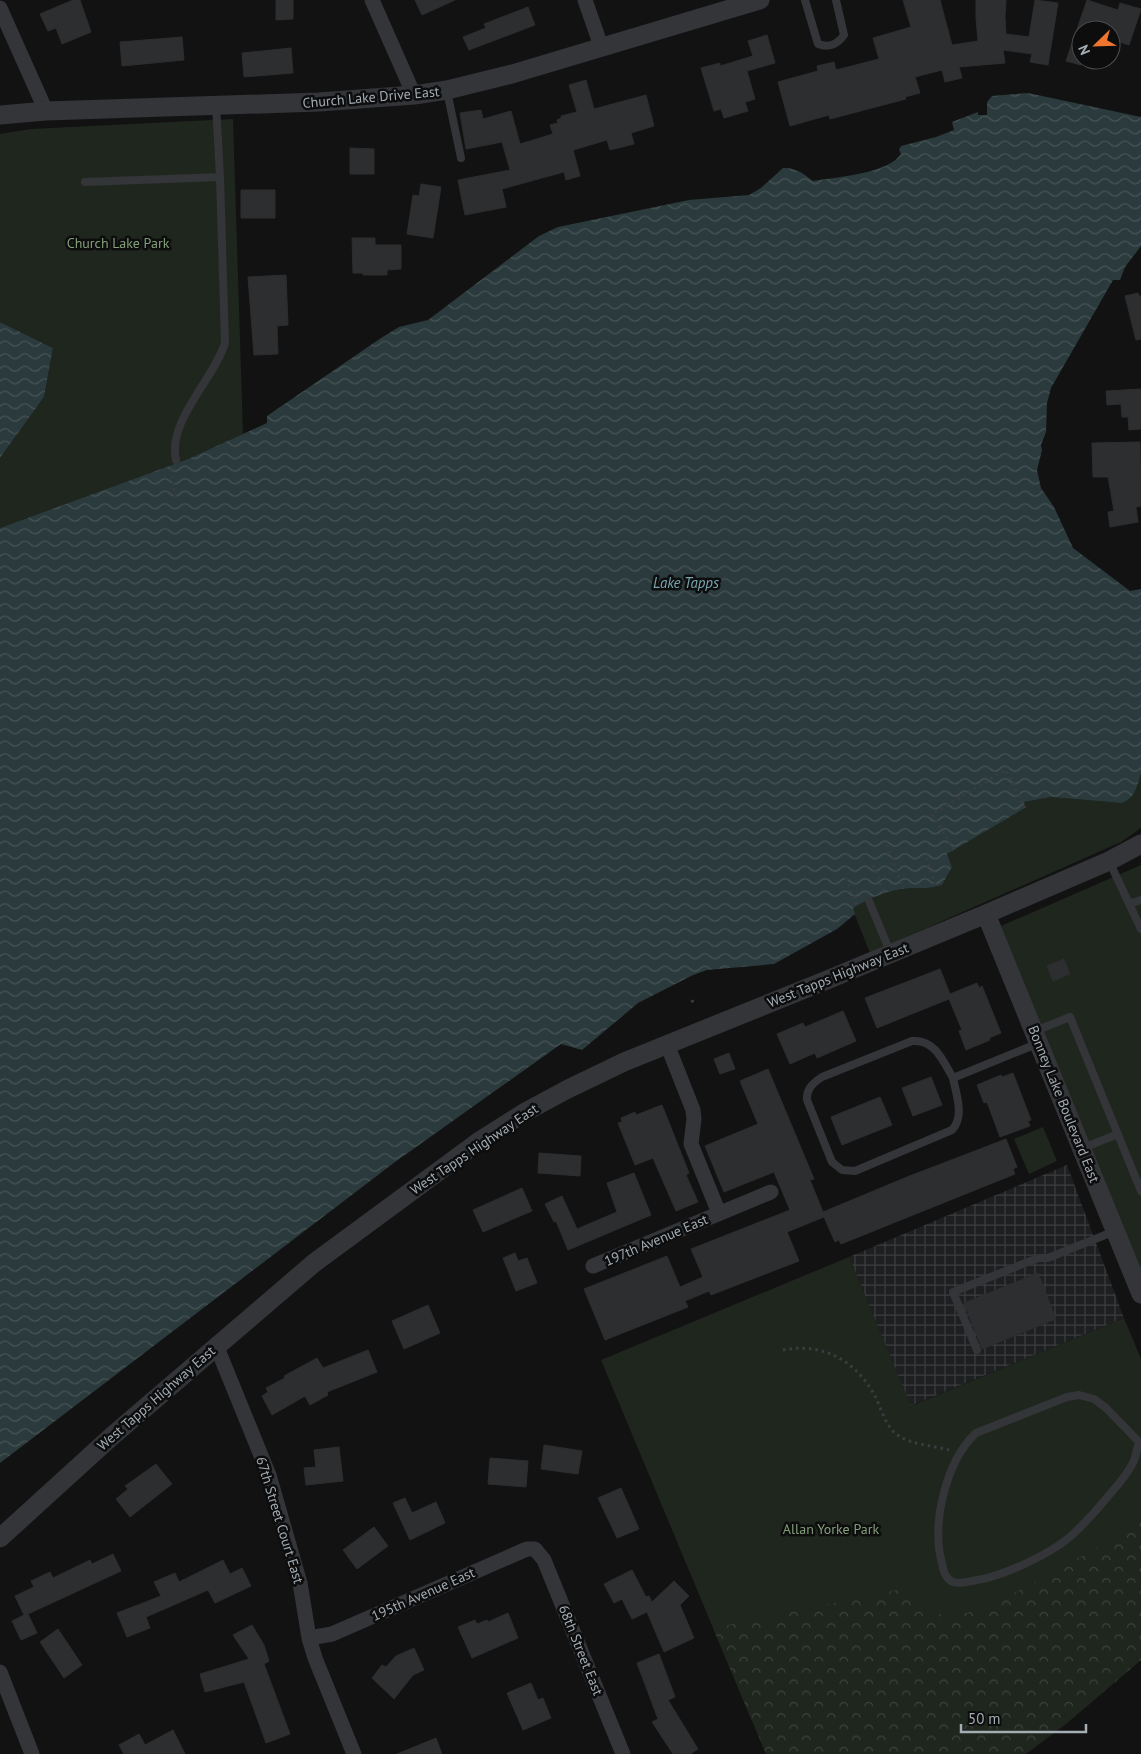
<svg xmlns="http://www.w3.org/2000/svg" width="1141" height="1754" viewBox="0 0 1141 1754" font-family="'PT Sans',sans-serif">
	<defs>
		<pattern id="industrial-grid" width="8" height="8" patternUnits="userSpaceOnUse" patternTransform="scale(1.25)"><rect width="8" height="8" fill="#1e1f20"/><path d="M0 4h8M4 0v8" fill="none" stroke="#3c3d3e"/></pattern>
		<pattern id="forest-crowns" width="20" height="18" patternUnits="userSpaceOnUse" patternTransform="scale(1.25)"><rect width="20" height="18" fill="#1f261e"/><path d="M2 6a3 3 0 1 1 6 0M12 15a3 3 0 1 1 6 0" fill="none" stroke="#3c433c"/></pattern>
		<pattern id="water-waves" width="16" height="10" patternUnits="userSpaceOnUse" patternTransform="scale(1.25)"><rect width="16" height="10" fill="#2b3a3c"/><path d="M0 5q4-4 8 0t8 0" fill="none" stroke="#475456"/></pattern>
	</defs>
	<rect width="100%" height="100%" fill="#121213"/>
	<path fill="url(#industrial-grid)" d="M 1067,1165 L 1124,1318 L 910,1406 L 849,1257 Z"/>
	<path fill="#1f261e" d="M 233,119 L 243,434 L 188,459 L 0,528 L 0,458 L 44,397 L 53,348 L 0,322 L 0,134 L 31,129 Z
		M 1141,773 L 1141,828 L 1121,842 L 870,953 L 852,908 C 868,899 884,892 902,889 C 916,887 927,890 942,885 L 952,867 L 947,854 L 1025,808 L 1023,802 L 1051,797 L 1121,803 C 1135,799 1137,786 1141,773 Z
		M 1141,865 L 1141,1270 L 1001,926 Z
		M 1043,1127 L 1057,1161 L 1029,1174 L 1014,1139 Z
		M 849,1257 L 911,1406 L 1124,1318 L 1141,1359 L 1141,1558 L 752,1721 L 601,1360 Z"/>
	<path fill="url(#forest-crowns)" d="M 1141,1509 L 1141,1660 L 1066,1724 L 1026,1754 L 766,1754 L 713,1628 L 897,1590 L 946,1617 L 985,1609 L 1117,1537 Z"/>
	<path fill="url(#water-waves)" d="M 1028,93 L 1141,117 L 1141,246 L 1125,267 L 1120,280 L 1113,280 L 1051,388 L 1047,403 L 1046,432 L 1041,445 L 1042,450 L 1037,470 L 1041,488 L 1054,507 L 1073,548 L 1130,591 L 1141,589 L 1141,773 C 1137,787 1135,799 1121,803 L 1051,797 L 1024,802 L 1025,808 L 947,854 L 952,867 L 942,885 C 927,890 916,887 902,889 C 884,892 868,899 853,908 L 855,914 L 837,929 L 774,964 L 707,970 L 693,975 L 638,1003 L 582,1050 L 561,1044 L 395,1162 L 0,1463 L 0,528 L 188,459 L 267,423 L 267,416 L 381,338 L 399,327 L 428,320 L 539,236 L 558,227 L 689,200 L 749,195 L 761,188 L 783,168 C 795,167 804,174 813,181 C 836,177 888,174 901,154 L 899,150 L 901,146 L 936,137 L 954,130 L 952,122 L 978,112 L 978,115 L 987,115 L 987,102 L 992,96 Z
		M 0,322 L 53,348 L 44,397 L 0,458 Z"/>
	<path fill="#2d2e2f" stroke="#2c2d2f" d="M 73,0 L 80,0 L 91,32 L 62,44 L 56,28 L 48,31 L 40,14 Z
		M 276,0 L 293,0 L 293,19 L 276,20 Z
		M 415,0 L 455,0 L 422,15 Z
		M 903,0 L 940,0 L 952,45 L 978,41 L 976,18 L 976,0 L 1006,0 L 1005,17 L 1006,34 L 1029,37 L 1035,0 L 1058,3 L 1048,65 L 1030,62 L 1032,54 L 1003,50 L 1005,63 L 959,67 L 962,78 L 945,82 L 942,70 L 915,77 L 920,93 L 905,97 L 906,99 L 830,119 L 829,115 L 790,126 L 778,82 L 818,71 L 817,66 L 834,62 L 836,70 L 879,59 L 873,38 L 911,27 Z
		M 1087,0 L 1118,10 L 1120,3 L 1141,9 L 1129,45 L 1111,39 L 1111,30 L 1081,30 L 1081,65 L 1066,61 Z
		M 528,7 L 535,25 L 469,50 L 463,37 L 486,28 L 484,24 Z
		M 767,35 L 775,63 L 747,71 L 755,99 L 745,102 L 748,111 L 724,118 L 721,109 L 714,111 L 701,68 L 720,63 L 720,66 L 753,56 L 748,41 Z
		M 182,37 L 184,60 L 122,66 L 120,42 Z
		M 291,48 L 293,73 L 244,77 L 242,53 Z
		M 586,80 L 594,109 L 646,95 L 654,126 L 631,133 L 634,144 L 610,150 L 607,140 L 573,150 L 580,176 L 566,180 L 564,172 L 502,189 L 506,207 L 465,215 L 458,180 L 510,170 L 502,142 L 466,149 L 460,113 L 481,110 L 483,119 L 511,111 L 520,144 L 553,134 L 550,125 L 558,123 L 557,120 L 561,118 L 561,116 L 577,112 L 569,85 Z
		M 350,148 L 374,149 L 374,174 L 350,174 Z
		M 421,184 L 441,187 L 433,238 L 407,234 L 413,195 L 419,196 Z
		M 241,190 L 275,190 L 275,218 L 241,218 Z
		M 352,238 L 375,238 L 375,245 L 401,245 L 401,269 L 387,270 L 387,275 L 363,275 L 363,273 L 353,273 Z
		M 286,275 L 288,325 L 277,326 L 278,354 L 254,355 L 248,277 Z
		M 1138,293 L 1139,296 L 1141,296 L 1141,339 L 1136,340 L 1125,296 Z
		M 1141,389 L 1141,429 L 1129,430 L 1128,417 L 1122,417 L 1121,404 L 1107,405 L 1106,391 Z
		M 1140,442 L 1141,506 L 1136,507 L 1138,522 L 1110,527 L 1108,512 L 1114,511 L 1108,477 L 1093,477 L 1092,443 Z
		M 1064,959 L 1070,974 L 1053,981 L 1047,966 Z
		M 940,969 L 950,994 L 977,983 L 979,988 L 982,986 L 1001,1033 L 989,1038 L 990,1040 L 966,1050 L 959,1031 L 962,1030 L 949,999 L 877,1028 L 865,998 Z
		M 843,1011 L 856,1041 L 817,1058 L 815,1053 L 790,1064 L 777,1034 L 803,1023 L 805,1027 Z
		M 729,1053 L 735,1069 L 720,1074 L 714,1059 Z
		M 768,1069 L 814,1179 L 810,1180 L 823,1212 L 907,1177 L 1006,1139 L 1017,1167 L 1013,1169 L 1015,1174 L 841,1244 L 839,1240 L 835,1242 L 824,1217 L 787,1232 L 799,1261 L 711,1295 L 709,1291 L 685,1301 L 688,1307 L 605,1340 L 584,1289 L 667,1256 L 680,1287 L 703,1277 L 691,1249 L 790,1210 L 774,1172 L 724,1192 L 705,1146 L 758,1124 L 740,1081 Z
		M 1013,1073 L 1031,1120 L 1028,1121 L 1030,1126 L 1000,1137 L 987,1102 L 984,1103 L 977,1085 L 1001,1075 L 1002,1077 Z
		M 931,1077 L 942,1105 L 913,1116 L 902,1088 Z
		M 880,1097 L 892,1125 L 842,1145 L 831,1117 Z
		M 662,1105 L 689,1173 L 686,1175 L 698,1202 L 676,1211 L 653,1158 L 635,1165 L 618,1123 L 622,1122 L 621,1118 L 635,1112 L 636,1115 Z
		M 539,1153 L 581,1156 L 580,1176 L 538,1173 Z
		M 634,1173 L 651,1215 L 568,1250 L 556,1221 L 554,1222 L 545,1204 L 562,1196 L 577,1229 L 617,1212 L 607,1183 Z
		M 522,1188 L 532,1211 L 483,1232 L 473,1210 Z
		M 515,1253 L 518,1261 L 527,1258 L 537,1283 L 516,1291 L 503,1258 Z
		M 1038,1273 L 1056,1319 L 982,1349 L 964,1303 Z
		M 428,1305 L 440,1333 L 404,1349 L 392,1321 Z
		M 368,1350 L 377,1372 L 327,1392 L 328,1395 L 310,1405 L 305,1396 L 272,1415 L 262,1396 L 268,1392 L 266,1388 L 285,1378 L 284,1376 L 317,1358 L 323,1368 Z
		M 544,1445 L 582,1451 L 578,1474 L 541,1469 Z
		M 339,1447 L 343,1481 L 306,1485 L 304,1468 L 316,1467 L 314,1450 Z
		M 490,1458 L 528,1461 L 526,1487 L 488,1484 Z
		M 156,1464 L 172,1484 L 130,1517 L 116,1499 L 128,1489 L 125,1486 Z
		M 621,1488 L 639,1529 L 617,1538 L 598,1498 Z
		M 405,1498 L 412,1513 L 436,1502 L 445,1523 L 410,1540 L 393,1503 Z
		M 374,1527 L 388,1546 L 357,1569 L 343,1550 Z
		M 113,1554 L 121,1571 L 28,1614 L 37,1633 L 21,1640 L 12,1621 L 24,1615 L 15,1596 L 34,1587 L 31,1581 L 50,1572 L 53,1578 L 90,1560 L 92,1564 Z
		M 223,1560 L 230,1574 L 242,1568 L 251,1586 L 215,1603 L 208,1590 L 146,1617 L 150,1628 L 127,1637 L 117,1613 L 161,1596 L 154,1582 L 175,1573 L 179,1582 Z
		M 632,1570 L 646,1597 L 649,1596 L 652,1602 L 674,1581 L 689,1596 L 680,1605 L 694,1638 L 664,1652 L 647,1612 L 632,1619 L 622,1599 L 614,1603 L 604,1584 Z
		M 508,1613 L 518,1638 L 472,1658 L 458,1627 L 475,1620 L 477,1624 L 487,1620 L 488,1622 Z
		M 252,1625 L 264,1645 L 269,1661 L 264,1664 L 290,1734 L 266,1743 L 244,1682 L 205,1692 L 200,1674 L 249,1659 L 233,1635 Z
		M 58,1629 L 82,1665 L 64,1678 L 40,1642 Z
		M 414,1648 L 424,1670 L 413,1675 L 394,1699 L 372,1678 L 382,1665 L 386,1667 L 396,1656 Z
		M 659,1654 L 675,1697 L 668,1700 L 698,1749 L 690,1754 L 673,1754 L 652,1722 L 658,1719 L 637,1663 Z
		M 531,1683 L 538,1700 L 543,1698 L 551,1718 L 523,1730 L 507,1693 Z
		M 173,1730 L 185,1754 L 124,1754 L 119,1745 L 139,1734 L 145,1745 Z
		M 436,1738 L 442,1754 L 397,1754 Z"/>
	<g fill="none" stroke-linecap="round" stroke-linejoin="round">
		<path stroke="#393d3f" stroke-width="3" stroke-dasharray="2.5 4" stroke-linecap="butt" d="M 171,469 L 175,498
			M 887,845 L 903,889
			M 954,850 L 932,814 L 1006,770 L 1025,808
			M 926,858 L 936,887
			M 873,865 L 885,894
			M 846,878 L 857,905
			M 692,1000 L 694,1006
			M 783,1350 C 823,1342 856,1361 875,1396 C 881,1407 885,1425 895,1433 C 909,1445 931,1445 949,1450"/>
		<path stroke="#333538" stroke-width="8" d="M 805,0 L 818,44 C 829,48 837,45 844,35 L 836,0
			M 447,91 L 461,158
			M 85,182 L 220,177 L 216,105
			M 176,460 C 167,421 214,379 225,343 L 220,177
			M 1109,861 L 1141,929
			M 869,901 L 891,954
			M 1129,904 L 1141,900
			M 1035,1031 L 1070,1017 L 1141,1191
			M 953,1078 C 956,1094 965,1116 952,1130 L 855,1171 L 842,1170 L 832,1162 L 807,1100 C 806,1089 813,1083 822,1077 L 912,1041 C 935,1039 943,1061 953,1078 L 1039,1043
			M 1083,1148 L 1118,1134
			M 977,1350 L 953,1292 L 1038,1258 L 1048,1258 L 1115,1231
			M 1079,1395 L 1094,1399 L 1106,1408 L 1139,1442 C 1137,1448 1136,1455 1134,1461 C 1128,1473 1119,1484 1110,1494 C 1098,1509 1085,1523 1071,1536 C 1050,1554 1009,1573 983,1579 C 973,1580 962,1585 953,1582 C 945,1579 943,1570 942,1563 C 931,1524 946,1461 976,1433 L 1067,1397 Z"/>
		<path stroke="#333538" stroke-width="15" d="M 372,0 L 414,95
			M 585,0 L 601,46
			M 0,8 L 46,111
			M 667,1044 L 693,1110 L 694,1119 L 691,1144 L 719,1213
			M 593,1266 L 771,1192
			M 216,1345 L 269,1475 L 300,1583 L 309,1638 L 315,1658 L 354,1754
			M 309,1638 L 332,1634 L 527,1549 L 535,1549 L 544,1560 L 623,1754
			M 0,1672 L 32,1754"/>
		<path stroke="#333538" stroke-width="19" d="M 0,115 L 46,111 L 319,102 L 414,95 L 447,90 L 512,74 L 760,0
			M 986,914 L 1141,1294
			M 0,1538 L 111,1437 L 314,1263 L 481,1140 L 527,1111 L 568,1089 L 624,1062 L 827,980 L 986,914 L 1109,861 L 1141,844"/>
	</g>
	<g text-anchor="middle" stroke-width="5" stroke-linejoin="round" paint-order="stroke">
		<g font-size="14" fill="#a3adb4" stroke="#0d0d0e">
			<text transform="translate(371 97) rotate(-5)" y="5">Church Lake Drive East</text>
			<text transform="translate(838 975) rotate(-22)" y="5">West Tapps Highway East</text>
			<text transform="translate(1064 1104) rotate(68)" y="5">Bonney Lake Boulevard East</text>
			<text transform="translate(474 1149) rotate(-34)" y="5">West Tapps Highway East</text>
			<text transform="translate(656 1240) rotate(-23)" y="5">197th Avenue East</text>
			<text transform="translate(156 1398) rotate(-41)" y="5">West Tapps Highway East</text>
			<text transform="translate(280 1520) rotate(73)" y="5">67th Street Court East</text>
			<text transform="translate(423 1594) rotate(-24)" y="5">195th Avenue East</text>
			<text transform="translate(581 1650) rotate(68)" y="5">68th Street East</text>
		</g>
		<g font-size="14" fill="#839f7a" stroke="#0d0d0e">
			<text x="118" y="248">Church Lake Park</text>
			<text x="831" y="1534">Allan Yorke Park</text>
		</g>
		<g font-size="15" font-style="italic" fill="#7aa6af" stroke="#0d0d0e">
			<text x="686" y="588">Lake Tapps</text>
		</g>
	</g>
	<g transform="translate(1096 45) rotate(247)"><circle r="24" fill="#0d0d0e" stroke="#494d50"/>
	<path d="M0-4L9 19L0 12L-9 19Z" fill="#ef752f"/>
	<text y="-8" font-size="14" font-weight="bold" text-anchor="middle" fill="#a3adb4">N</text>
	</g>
	<path d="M961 1724v8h125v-8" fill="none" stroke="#a3adb4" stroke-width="2.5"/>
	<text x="968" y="1724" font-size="15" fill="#a3adb4" stroke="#0d0d0e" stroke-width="4" paint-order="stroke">50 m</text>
</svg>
